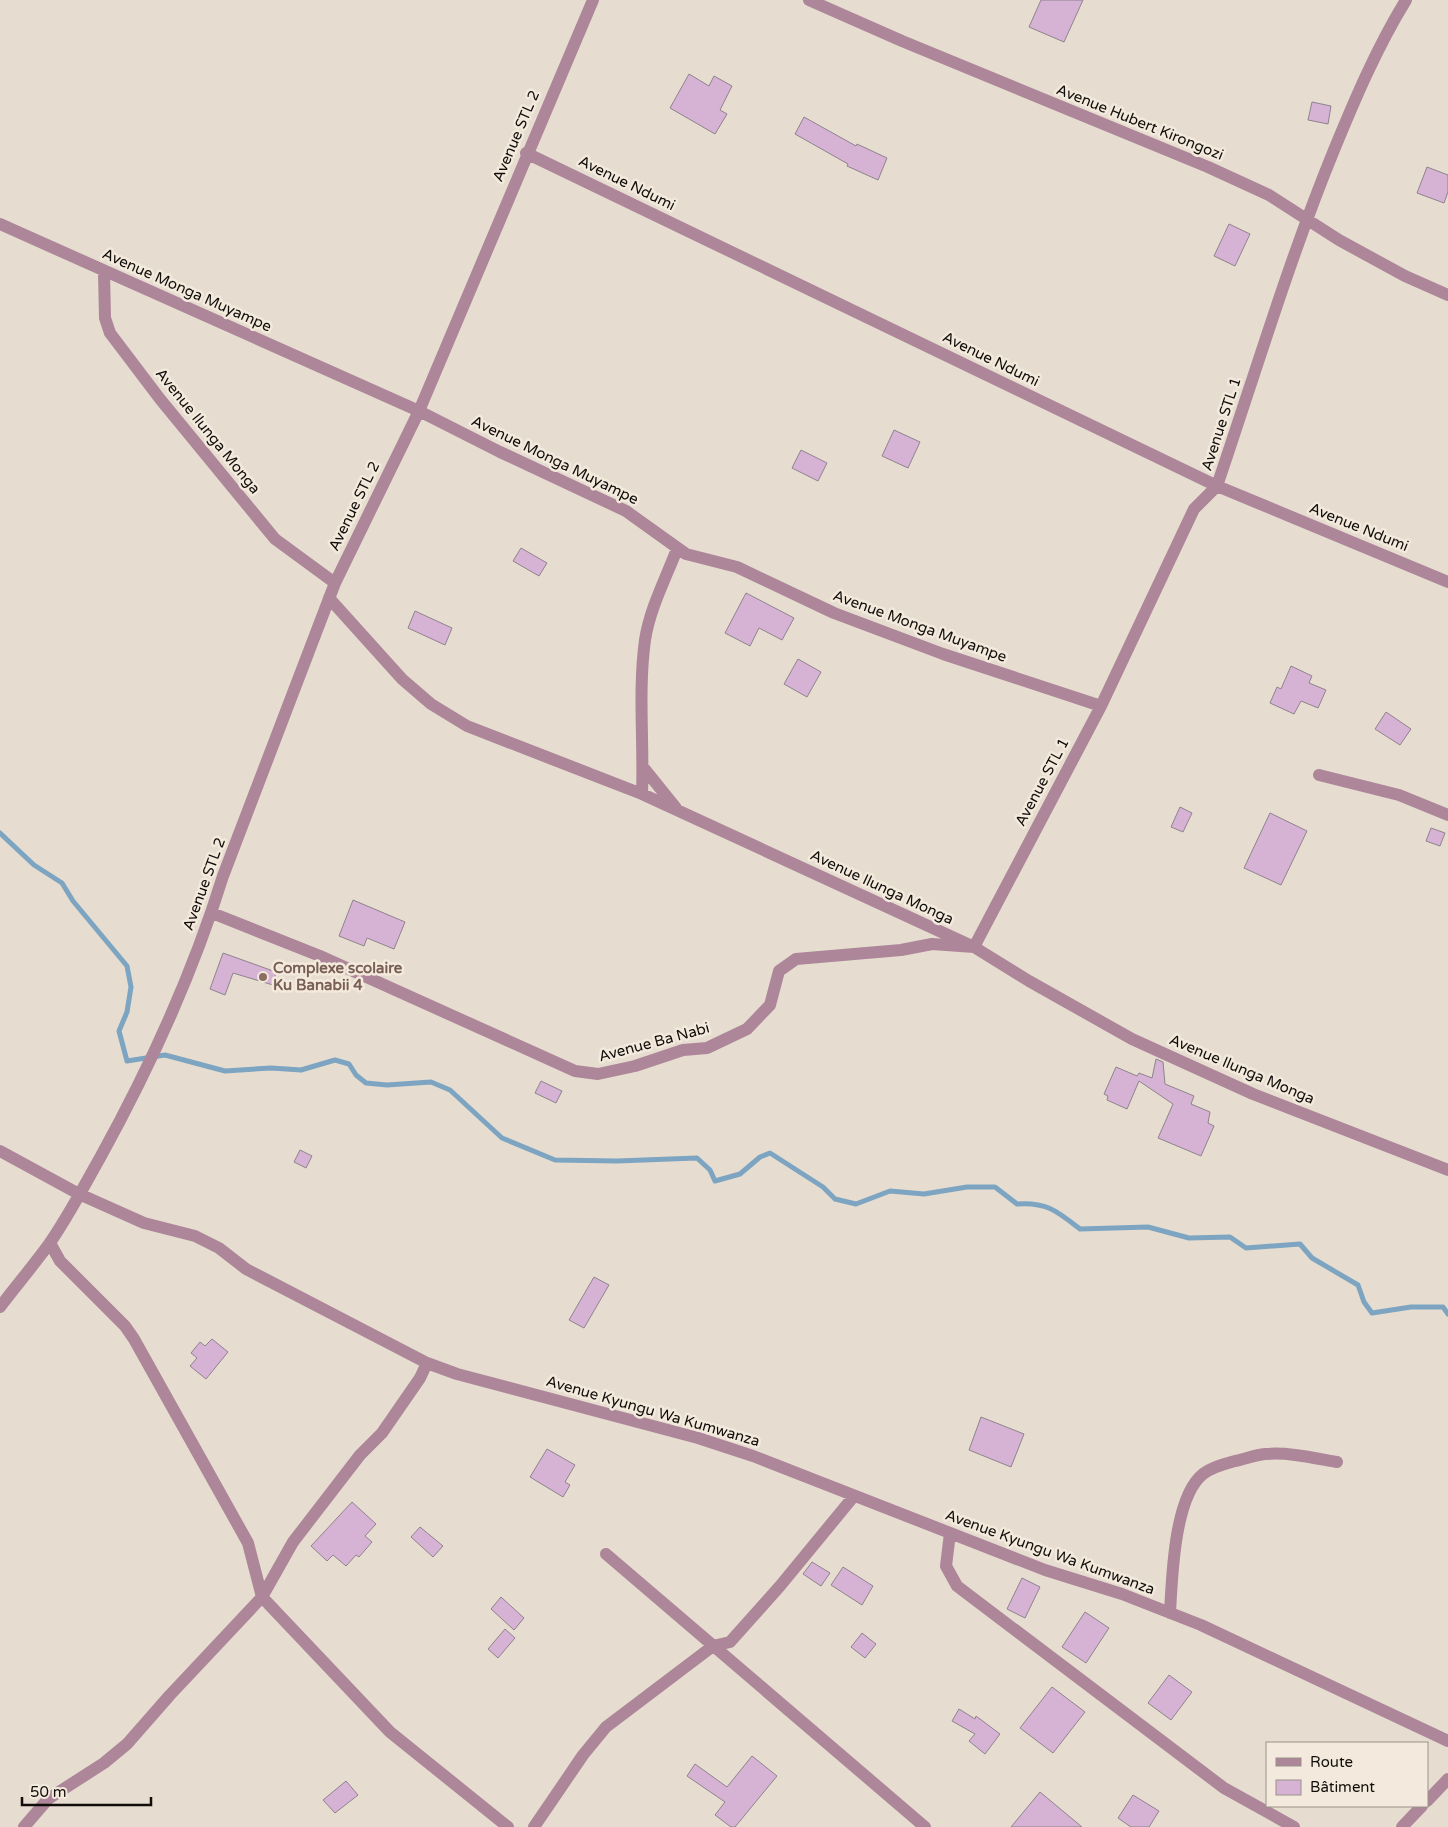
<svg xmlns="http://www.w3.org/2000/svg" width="1448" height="1827" viewBox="0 0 1448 1827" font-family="'Varela Round',sans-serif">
	<rect width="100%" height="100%" fill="#e6ddd0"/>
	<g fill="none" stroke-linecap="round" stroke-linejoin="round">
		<path stroke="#7da5c1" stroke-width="5" d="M 0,833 L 34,865 L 62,883 L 73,901 L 127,966 L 131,987 L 127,1012 L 119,1031 L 127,1061 L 165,1055 L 225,1071 L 271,1068 L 301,1070 L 335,1060 L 349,1064 L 356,1075 L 366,1083 L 387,1085 L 431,1082 L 450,1090 L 502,1138 L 555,1160 L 617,1161 L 697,1158 L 710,1170 L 715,1181 L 740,1174 L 760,1157 L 770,1153 L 823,1187 L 835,1199 L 856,1204 L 890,1191 L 924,1194 L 967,1187 L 995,1187 L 1017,1204 C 1047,1202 1057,1211 1080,1229 L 1148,1227 L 1189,1238 L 1230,1237 L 1246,1248 L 1300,1244 L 1312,1258 L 1358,1285 L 1364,1302 L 1372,1313 L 1411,1307 L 1443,1307 L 1448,1314"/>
	</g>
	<path fill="#d6b3d4" stroke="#8e838d" d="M 1041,0 L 1083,0 L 1064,42 L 1029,27 Z
		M 689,74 L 709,86 L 714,76 L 732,86 L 720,110 L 727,114 L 715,134 L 670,108 Z
		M 1312,102 L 1331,106 L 1328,124 L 1308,120 Z
		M 804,117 L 856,146 L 857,144 L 887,158 L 878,180 L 847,166 L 848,164 L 795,134 Z
		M 1427,167 L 1448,175 L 1448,192 L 1444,203 L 1417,193 Z
		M 1229,224 L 1250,234 L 1235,266 L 1214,256 Z
		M 894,430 L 920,442 L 908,468 L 882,456 Z
		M 801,450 L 827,463 L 818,481 L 792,468 Z
		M 521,548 L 547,563 L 539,576 L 513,561 Z
		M 746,593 L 794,618 L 782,640 L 759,628 L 750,646 L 725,633 Z
		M 415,611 L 452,628 L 445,645 L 408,628 Z
		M 798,659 L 821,672 L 807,697 L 784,684 Z
		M 1291,666 L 1312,676 L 1309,683 L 1326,690 L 1318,708 L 1301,701 L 1294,714 L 1270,703 L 1277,687 L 1281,689 Z
		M 1386,712 L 1411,729 L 1400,745 L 1375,729 Z
		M 1180,807 L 1192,813 L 1183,832 L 1171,827 Z
		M 1270,813 L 1307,831 L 1281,885 L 1244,868 Z
		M 1431,828 L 1445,833 L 1440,846 L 1426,841 Z
		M 353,900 L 405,922 L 394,949 L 367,938 L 364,946 L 339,936 Z
		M 223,953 L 276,972 L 273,985 L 233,973 L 225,995 L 210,989 Z
		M 1156,1059 L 1163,1062 L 1165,1084 L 1194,1096 L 1191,1104 L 1210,1112 L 1208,1123 L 1214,1126 L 1201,1156 L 1158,1138 L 1173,1104 L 1139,1081 L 1127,1109 L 1107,1100 L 1108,1096 L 1104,1094 L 1116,1067 L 1137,1076 L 1139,1073 L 1152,1078 Z
		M 541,1081 L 562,1091 L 556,1103 L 535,1093 Z
		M 300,1150 L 312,1156 L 306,1168 L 294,1162 Z
		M 594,1277 L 609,1285 L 584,1328 L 569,1320 Z
		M 212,1339 L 228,1352 L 206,1379 L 190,1366 L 197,1358 L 191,1353 L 200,1342 L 205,1346 Z
		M 981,1417 L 1024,1434 L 1011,1467 L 969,1450 Z
		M 547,1449 L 575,1465 L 565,1482 L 570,1485 L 563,1497 L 530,1477 Z
		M 352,1502 L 376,1524 L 365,1536 L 372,1542 L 359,1557 L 356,1555 L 346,1566 L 333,1555 L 327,1561 L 311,1546 Z
		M 420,1527 L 443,1546 L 433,1557 L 411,1537 Z
		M 812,1562 L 830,1573 L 821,1586 L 803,1574 Z
		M 843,1567 L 873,1586 L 862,1605 L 831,1585 Z
		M 1022,1578 L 1040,1587 L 1025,1618 L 1007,1609 Z
		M 501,1597 L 524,1618 L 514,1630 L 491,1609 Z
		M 1085,1612 L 1109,1628 L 1086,1663 L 1062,1647 Z
		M 505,1629 L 515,1638 L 498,1658 L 488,1649 Z
		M 862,1633 L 876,1644 L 865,1658 L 851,1647 Z
		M 1169,1675 L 1192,1692 L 1171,1720 L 1148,1703 Z
		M 1052,1687 L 1085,1712 L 1053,1753 L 1020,1728 Z
		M 959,1709 L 975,1719 L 976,1716 L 1000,1734 L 985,1754 L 969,1741 L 975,1734 L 952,1721 Z
		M 752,1756 L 777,1776 L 735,1827 L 731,1827 L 715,1815 L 725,1802 L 687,1776 L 695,1764 L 727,1787 Z
		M 346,1781 L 358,1795 L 335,1813 L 323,1800 Z
		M 1040,1792 L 1082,1827 L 1011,1827 Z
		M 1133,1795 L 1159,1811 L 1149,1827 L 1131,1827 L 1118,1818 Z"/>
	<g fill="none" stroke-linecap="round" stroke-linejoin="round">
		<path stroke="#ad8699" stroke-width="12" d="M 809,0 L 902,41 L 1208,167 L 1269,195 L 1339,240 L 1405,276 L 1448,295
			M 526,153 L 1217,486 L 1448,582
			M 0,224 L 419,411 L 500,452 L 626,511 L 686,554 L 737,567 L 834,613 L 943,654 L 1101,706
			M 104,272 L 105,318 L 110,333 L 160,399 L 275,539 L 335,583
			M 329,598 L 402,679 L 431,704 L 467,726 L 642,794 L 974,947 L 1029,981 L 1132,1039 L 1253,1094 L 1448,1170
			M 643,767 L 676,808
			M 1319,775 L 1399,795 L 1448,815
			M 642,794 C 644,742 638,691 645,640 C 650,608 666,578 677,549
			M 212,913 L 320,956 L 575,1071 L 598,1074 L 635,1066 L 683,1050 L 707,1048 L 747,1029 L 770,1005 L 779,971 L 796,959 L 901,950 L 932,944 L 974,947 L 1101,706 L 1194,509 L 1217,486 C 1255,374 1289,260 1334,150 C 1355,99 1377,47 1406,0
			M 0,1151 L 79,1194 L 144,1223 L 195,1236 L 219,1248 L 246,1269 L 427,1363 L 457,1374 L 698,1438 L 753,1456 L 1045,1570 L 1122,1594 L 1201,1625 L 1448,1741
			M 50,1243 L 60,1261 L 125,1326 L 134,1339 L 248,1543 L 262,1597 L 390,1732 L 508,1827
			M 0,1307 C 16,1286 33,1266 49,1244 C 68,1217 84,1186 101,1156 C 150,1067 193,973 223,876 L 335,583 L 419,411 L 593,0
			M 950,1533 L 946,1566 L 957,1586 L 1224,1788 L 1294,1827
			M 606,1554 L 925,1827
			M 1170,1613 C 1172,1578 1174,1497 1203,1474 C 1212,1467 1224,1464 1235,1461 C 1245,1459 1255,1455 1265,1454 C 1289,1452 1314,1458 1337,1462
			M 1427,1801 L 1448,1779
			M 24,1827 L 48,1799 L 104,1763 L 127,1744 L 170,1695 L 262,1597 L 293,1542 L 360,1455 L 382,1433 L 420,1378 L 427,1363
			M 534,1827 L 583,1755 L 606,1727 L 713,1646 L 730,1642 L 780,1586 L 854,1496
			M 1402,1827 L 1422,1806"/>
	</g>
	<circle fill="#8d6e63" stroke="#f3eadd" stroke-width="2" cx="263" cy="977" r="5"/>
	<g text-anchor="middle" stroke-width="5" stroke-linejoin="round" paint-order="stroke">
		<g font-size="15" fill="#110e0a" stroke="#f3eadd">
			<text transform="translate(1140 122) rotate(22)" y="5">Avenue Hubert Kirongozi</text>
			<text transform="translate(516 136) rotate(-67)" y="5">Avenue STL 2</text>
			<text transform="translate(627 183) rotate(26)" y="5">Avenue Ndumi</text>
			<text transform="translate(187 290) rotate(24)" y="5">Avenue Monga Muyampe</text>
			<text transform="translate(991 359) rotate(26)" y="5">Avenue Ndumi</text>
			<text transform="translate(1221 424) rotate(-72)" y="5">Avenue STL 1</text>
			<text transform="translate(208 431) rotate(51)" y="5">Avenue Ilunga Monga</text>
			<text transform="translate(555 460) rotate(26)" y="5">Avenue Monga Muyampe</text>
			<text transform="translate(354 506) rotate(-64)" y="5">Avenue STL 2</text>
			<text transform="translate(1359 527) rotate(22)" y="5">Avenue Ndumi</text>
			<text transform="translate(920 626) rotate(20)" y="5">Avenue Monga Muyampe</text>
			<text transform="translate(1042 782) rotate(-62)" y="5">Avenue STL 1</text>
			<text transform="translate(204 884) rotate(-70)" y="5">Avenue STL 2</text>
			<text transform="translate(882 887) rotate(25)" y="5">Avenue Ilunga Monga</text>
			<text transform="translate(654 1042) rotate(-15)" y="5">Avenue Ba Nabi</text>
			<text transform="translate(1242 1069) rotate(23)" y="5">Avenue Ilunga Monga</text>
			<text transform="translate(653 1411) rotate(16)" y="5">Avenue Kyungu Wa Kumwanza</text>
			<text transform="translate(1050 1552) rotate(20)" y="5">Avenue Kyungu Wa Kumwanza</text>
		</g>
		<g font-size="15" font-weight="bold" fill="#785e54" stroke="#f3eadd" text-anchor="start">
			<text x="273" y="973">Complexe scolaire<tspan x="273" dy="17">Ku Banabii 4</tspan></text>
		</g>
	</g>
	<rect x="1266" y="1742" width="162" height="65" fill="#f3eadd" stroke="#999289"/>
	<rect x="1276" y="1758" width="25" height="8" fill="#ad8699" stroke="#999289"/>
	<text x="1310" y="1767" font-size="15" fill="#110e0a">Route</text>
	<rect x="1276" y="1780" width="25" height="15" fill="#d6b3d4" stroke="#999289"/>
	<text x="1310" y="1792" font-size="15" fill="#110e0a">Bâtiment</text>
	<path d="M22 1797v8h129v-8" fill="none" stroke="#110e0a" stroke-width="2.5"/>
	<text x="30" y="1797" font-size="15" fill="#110e0a" stroke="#f3eadd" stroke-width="4" paint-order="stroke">50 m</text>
</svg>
